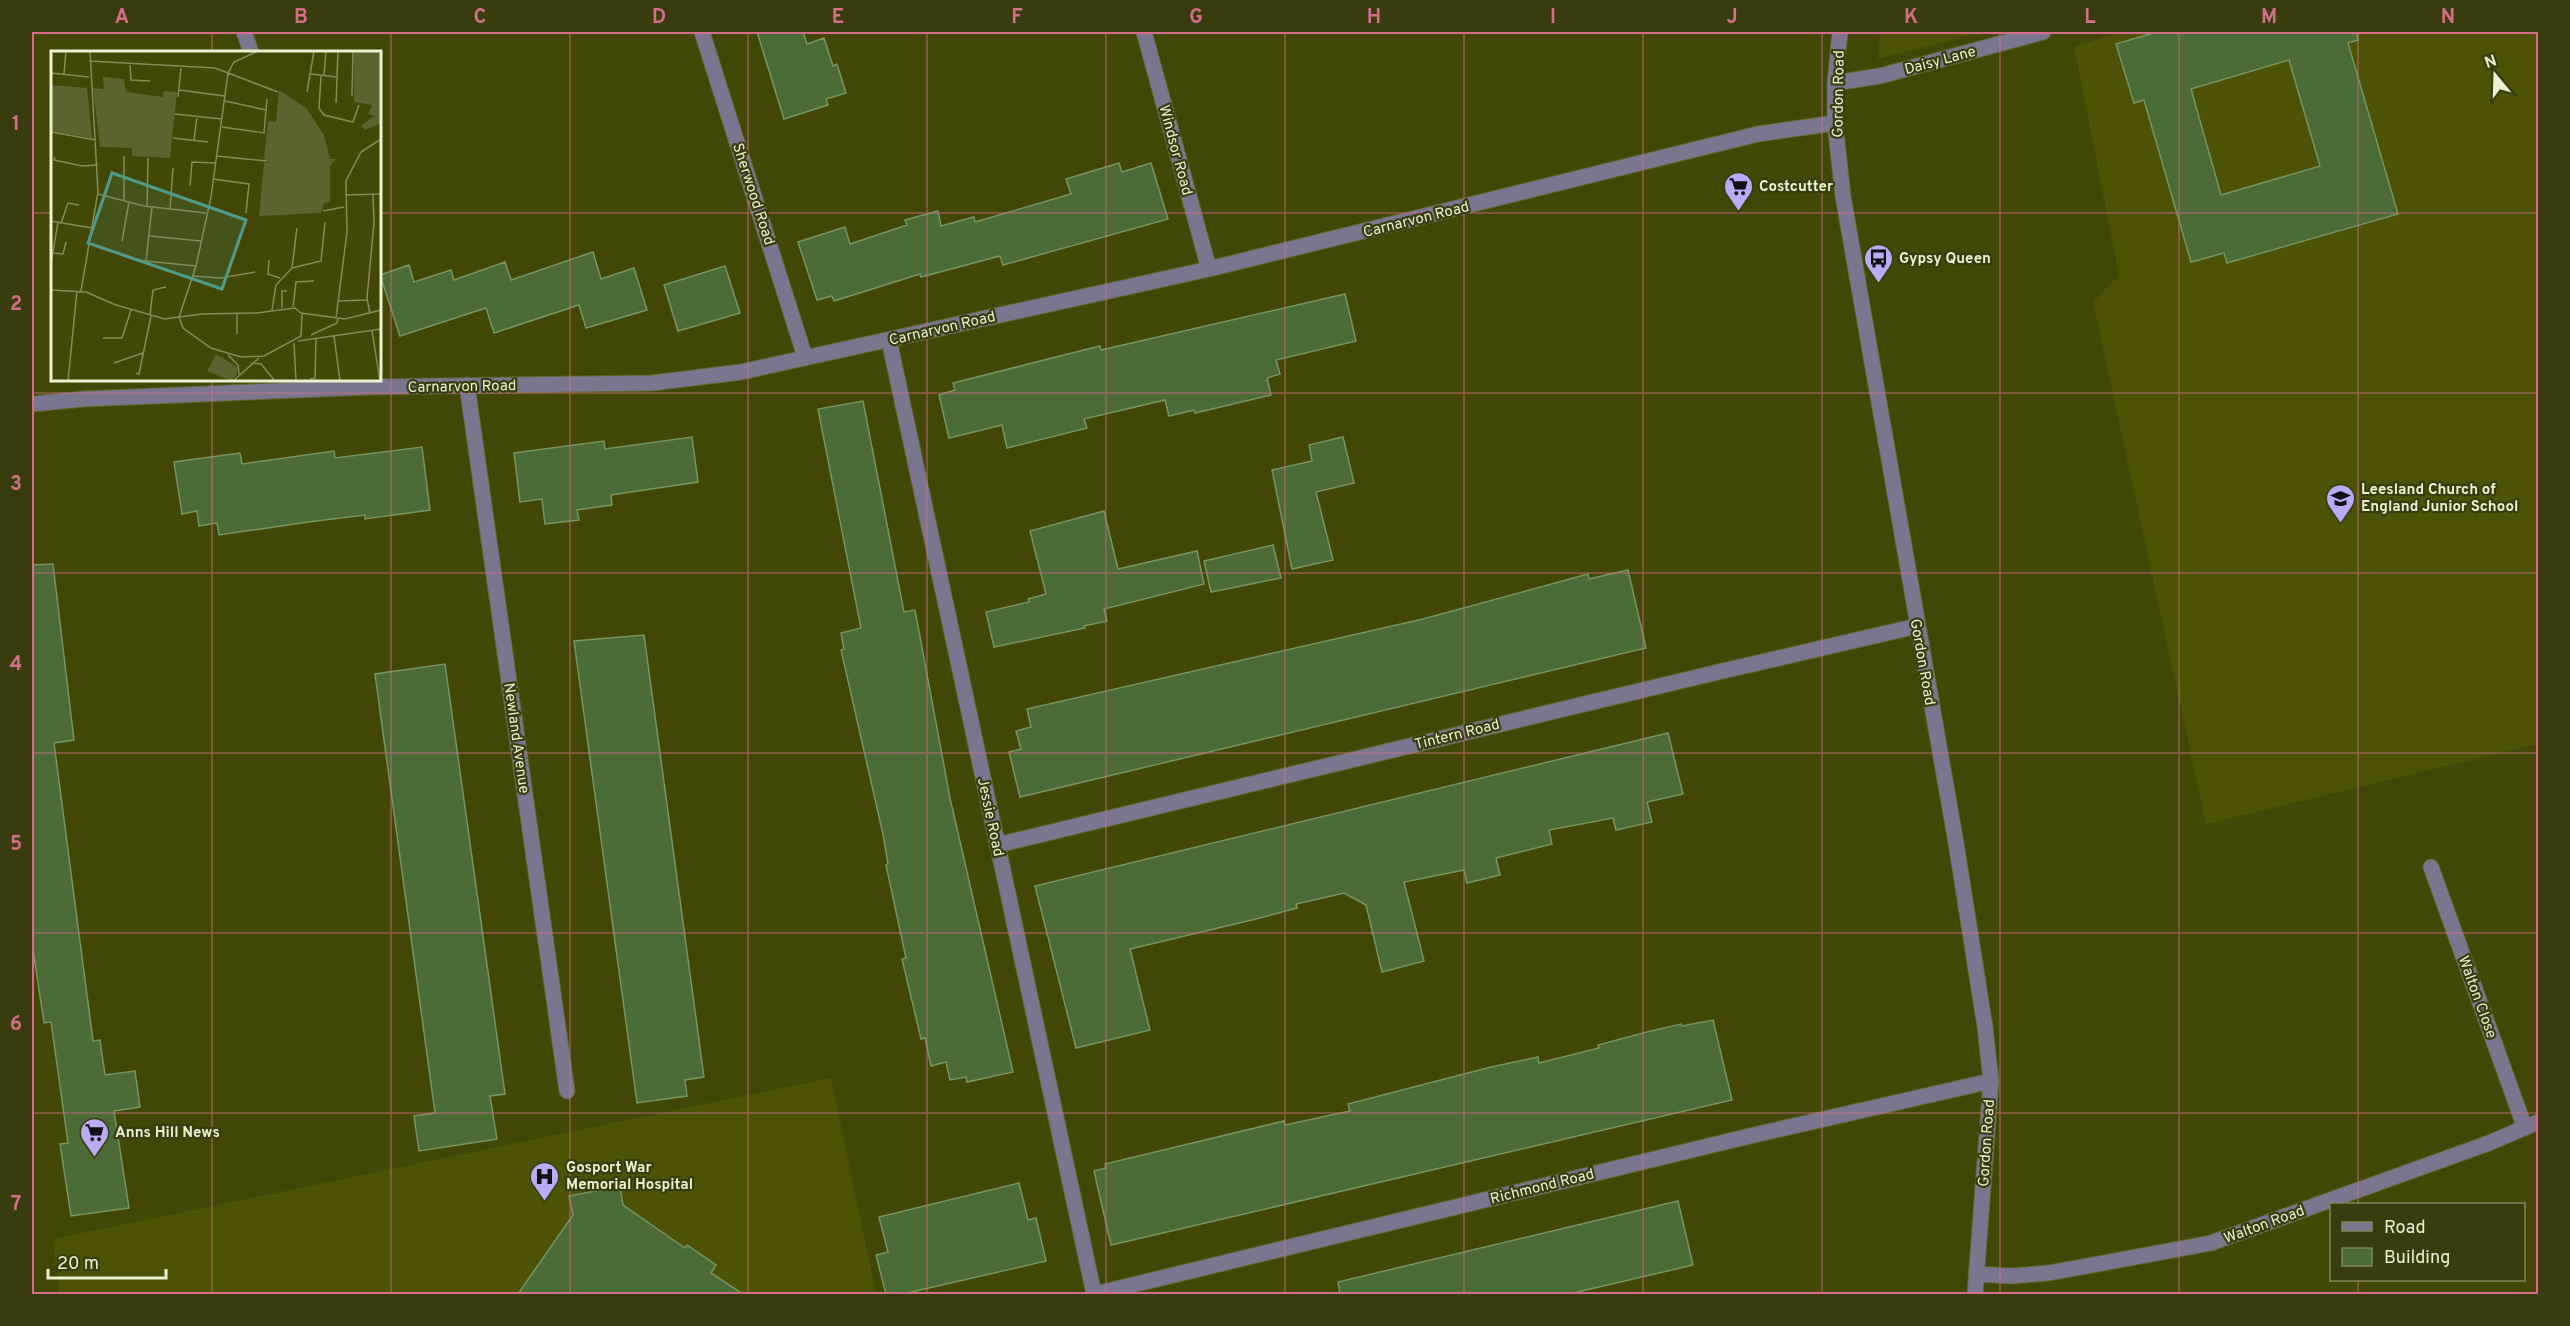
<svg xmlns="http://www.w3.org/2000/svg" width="2570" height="1326" viewBox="0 0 2570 1326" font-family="Overpass,sans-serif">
	<rect width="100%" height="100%" fill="#424706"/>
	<path fill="#4d5205" d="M 1880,32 L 1982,32 L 1878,59 Z
		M 2124,32 L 2538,32 L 2538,744 L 2206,824 L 2093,302 L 2119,275 L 2074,46 Z
		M 831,1078 L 876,1294 L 59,1294 L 53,1239 Z"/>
	<path fill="#4b6b37" stroke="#769663" stroke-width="1.5" fill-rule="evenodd" d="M 757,32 L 803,32 L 807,44 L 824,38 L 833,66 L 837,64 L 846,93 L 826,99 L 828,105 L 784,119 Z
		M 2157,32 L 2357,32 L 2358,40 L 2348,43 L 2398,214 L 2227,263 L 2224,253 L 2191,262 L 2144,100 L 2134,103 L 2116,44 ZM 2289,60 L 2320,166 L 2221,195 L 2191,89 Z
		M 1119,163 L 1122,172 L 1151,163 L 1168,219 L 1003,265 L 1000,256 L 921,277 L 920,274 L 834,301 L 832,296 L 817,300 L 798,242 L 845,227 L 850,244 L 907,225 L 905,220 L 938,211 L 941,226 L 974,217 L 975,222 L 1071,194 L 1066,179 Z
		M 593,252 L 601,279 L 634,268 L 647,310 L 586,328 L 579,305 L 494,333 L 486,308 L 400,336 L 380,275 L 409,265 L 414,282 L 451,270 L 454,280 L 505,262 L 511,280 Z
		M 725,266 L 740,313 L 678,331 L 664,285 Z
		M 1345,294 L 1356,341 L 1276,360 L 1280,374 L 1267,378 L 1271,395 L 1195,413 L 1194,410 L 1169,416 L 1165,400 L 1084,419 L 1087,428 L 1007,448 L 1002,425 L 949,438 L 939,395 L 955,390 L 953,383 L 1100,346 L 1101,350 Z
		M 863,401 L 904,612 L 915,610 L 950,798 L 1013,1072 L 967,1082 L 966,1077 L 950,1080 L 946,1062 L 931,1066 L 925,1038 L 921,1039 L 902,959 L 906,958 L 886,865 L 888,864 L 883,834 L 841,650 L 844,649 L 841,633 L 861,628 L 818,409 Z
		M 692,437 L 698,482 L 611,495 L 612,505 L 577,510 L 579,520 L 545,524 L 542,499 L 520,502 L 514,453 L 604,441 L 605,449 Z
		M 1343,437 L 1354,483 L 1316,492 L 1333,560 L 1292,569 L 1272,470 L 1312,461 L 1309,445 Z
		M 422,447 L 430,510 L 365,519 L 365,515 L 308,522 L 219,535 L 217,523 L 199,526 L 197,511 L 182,514 L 174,462 L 240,453 L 242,464 L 334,451 L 335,458 Z
		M 1104,511 L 1118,569 L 1197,551 L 1204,584 L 1104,609 L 1107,621 L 1084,626 L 1085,628 L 994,647 L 986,612 L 1029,602 L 1028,599 L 1046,594 L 1030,531 Z
		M 1273,545 L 1281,578 L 1211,592 L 1204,561 Z
		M 53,564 L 74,740 L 54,743 L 93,1041 L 100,1040 L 105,1075 L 135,1071 L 140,1107 L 114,1111 L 129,1208 L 71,1216 L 60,1144 L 68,1143 L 51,1022 L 44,1023 L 32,943 L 32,565 Z
		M 1628,570 L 1646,648 L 1020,797 L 1009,752 L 1021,749 L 1016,731 L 1031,727 L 1027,709 L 1423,619 L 1588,574 L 1589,579 Z
		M 644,635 L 704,1077 L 685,1080 L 687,1096 L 637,1103 L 574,641 Z
		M 445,664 L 505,1094 L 490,1096 L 497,1139 L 419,1151 L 414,1116 L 435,1113 L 375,674 Z
		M 1668,733 L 1683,794 L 1647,802 L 1652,822 L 1616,830 L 1613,818 L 1549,830 L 1552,844 L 1496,858 L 1500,875 L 1467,883 L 1464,870 L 1404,882 L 1424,961 L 1382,972 L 1366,905 L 1344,893 L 1296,904 L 1297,908 L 1256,919 L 1130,949 L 1150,1030 L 1076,1048 L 1035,886 Z
		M 1713,1020 L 1732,1100 L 1111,1245 L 1094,1171 L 1106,1168 L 1105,1164 L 1284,1121 L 1285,1125 L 1350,1111 L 1348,1104 L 1487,1068 L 1538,1057 L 1539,1063 L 1599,1048 L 1598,1045 L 1647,1032 L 1681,1024 L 1682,1026 Z
		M 1019,1183 L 1028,1220 L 1036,1218 L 1046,1261 L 903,1294 L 886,1294 L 876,1255 L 888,1252 L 879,1217 Z
		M 620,1186 L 623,1205 L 685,1248 L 687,1245 L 716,1265 L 711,1273 L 743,1294 L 518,1294 L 573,1215 L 569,1196 Z
		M 1678,1201 L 1693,1265 L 1569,1294 L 1340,1294 L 1338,1282 Z"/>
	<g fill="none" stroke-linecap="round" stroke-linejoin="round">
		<defs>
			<path id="street" d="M 244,32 L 251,52
				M 702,32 L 805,357
				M 1144,32 L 1209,269
				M 1840,32 L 1835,83 L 1835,123 L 1843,196 L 1956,843 L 1985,1027 L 1991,1081 L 1975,1294
				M 1835,83 L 1880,76 L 2043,32
				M 889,340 L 1094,1294
				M 467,385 L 567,1091
				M 32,404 L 83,399 L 368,387 L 652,383 L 741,372 L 1209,269 L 1758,134 L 1835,123
				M 997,845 L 1714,673 L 1917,626
				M 2431,867 L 2525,1128
				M 1977,1274 L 2011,1276 L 2049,1273 L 2211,1243 L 2489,1143 L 2538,1122
				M 1095,1294 L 1754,1135 L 1991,1081"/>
		</defs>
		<use href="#street" stroke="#61662b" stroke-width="17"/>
		<use href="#street" stroke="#7b768f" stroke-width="15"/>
	</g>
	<path fill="none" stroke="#d36f8b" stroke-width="1.5" stroke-opacity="0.55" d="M 212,32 L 212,52M 391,32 L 391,1294M 570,32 L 570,1294M 748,32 L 748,1294M 927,32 L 927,1294M 1106,32 L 1106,1294M 1285,32 L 1285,1294M 1464,32 L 1464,1294M 1643,32 L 1643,1294M 1822,32 L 1822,1294M 2000,32 L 2000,1294M 2179,32 L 2179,1294M 2358,32 L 2358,1204M 32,213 L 52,213M 380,213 L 2538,213M 212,380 L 212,1294M 32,393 L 2538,393M 32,573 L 2538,573M 32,753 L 2538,753M 32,933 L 2538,933M 32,1113 L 2538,1113M 2358,1280 L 2358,1294"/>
	<defs>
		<symbol id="supermarket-pin" viewBox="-11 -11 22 30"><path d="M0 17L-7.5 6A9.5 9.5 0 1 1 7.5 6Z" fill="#bbaaf6" stroke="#383c0e"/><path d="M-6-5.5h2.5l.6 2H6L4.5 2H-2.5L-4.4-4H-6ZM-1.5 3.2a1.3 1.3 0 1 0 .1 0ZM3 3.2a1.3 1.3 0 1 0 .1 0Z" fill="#111"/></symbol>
		<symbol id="bus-pin" viewBox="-11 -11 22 30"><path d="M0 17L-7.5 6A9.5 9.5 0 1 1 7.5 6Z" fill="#bbaaf6" stroke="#383c0e"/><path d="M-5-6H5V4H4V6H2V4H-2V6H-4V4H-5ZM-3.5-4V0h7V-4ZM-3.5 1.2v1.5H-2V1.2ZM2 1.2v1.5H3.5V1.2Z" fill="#111"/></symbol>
		<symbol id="school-pin" viewBox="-11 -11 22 30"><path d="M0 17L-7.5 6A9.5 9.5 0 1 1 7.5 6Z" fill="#bbaaf6" stroke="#383c0e"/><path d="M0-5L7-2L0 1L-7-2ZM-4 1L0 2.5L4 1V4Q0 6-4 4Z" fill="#111"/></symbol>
		<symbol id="hospital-pin" viewBox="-11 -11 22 30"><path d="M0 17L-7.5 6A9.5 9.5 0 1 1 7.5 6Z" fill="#bbaaf6" stroke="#383c0e"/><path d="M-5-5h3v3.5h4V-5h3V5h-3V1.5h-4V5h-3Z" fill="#111"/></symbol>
	</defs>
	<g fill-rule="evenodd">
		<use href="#supermarket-pin" x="1722" y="170" width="33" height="45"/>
		<use href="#bus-pin" x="1862" y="242" width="33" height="45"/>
		<use href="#school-pin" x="2324" y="482" width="33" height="45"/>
		<use href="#supermarket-pin" x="78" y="1116" width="33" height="45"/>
		<use href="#hospital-pin" x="528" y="1160" width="33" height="45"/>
	</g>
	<g text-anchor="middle" stroke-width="4.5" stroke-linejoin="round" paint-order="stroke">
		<g font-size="15" fill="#ecf1d2" stroke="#383c0e">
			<text transform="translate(1940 60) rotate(-15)" y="5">Daisy Lane</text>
			<text transform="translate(1838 94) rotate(-89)" y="5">Gordon Road</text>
			<text transform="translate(1176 150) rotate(75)" y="5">Windsor Road</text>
			<text transform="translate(754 194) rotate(72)" y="5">Sherwood Road</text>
			<text transform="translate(1416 219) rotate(-14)" y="5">Carnarvon Road</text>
			<text transform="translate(942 328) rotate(-13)" y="5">Carnarvon Road</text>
			<text transform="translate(462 386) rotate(-1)" y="5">Carnarvon Road</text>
			<text transform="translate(1923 662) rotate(80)" y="5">Gordon Road</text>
			<text transform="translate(1457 734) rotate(-14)" y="5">Tintern Road</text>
			<text transform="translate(517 738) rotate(82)" y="5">Newland Avenue</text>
			<text transform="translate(991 817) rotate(78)" y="5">Jessie Road</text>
			<text transform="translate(2478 997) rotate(70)" y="5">Walton Close</text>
			<text transform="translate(1986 1143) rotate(-86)" y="5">Gordon Road</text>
			<text transform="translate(1542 1186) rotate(-14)" y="5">Richmond Road</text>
			<text transform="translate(2264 1224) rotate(-20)" y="5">Walton Road</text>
		</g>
		<g font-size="15" font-weight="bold" fill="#ecf1d2" stroke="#383c0e" text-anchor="start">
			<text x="1759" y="191">Costcutter</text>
			<text x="1899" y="263">Gypsy Queen</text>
			<text x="2361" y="494">Leesland Church of<tspan x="2361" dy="17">England Junior School</tspan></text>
			<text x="115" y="1137">Anns Hill News</text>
			<text x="566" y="1172">Gosport War<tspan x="566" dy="17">Memorial Hospital</tspan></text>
		</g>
	</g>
	<g transform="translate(51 51)">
		<rect width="330" height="330" fill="#424706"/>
		<path d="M 303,0 L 330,0 L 330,72 L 314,79 L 310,75 L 323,65 L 317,63 L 321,54 L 303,51 ZM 52,26 L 73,28 L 75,41 L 112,46 L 113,40 L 126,41 L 119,107 L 81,105 L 81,97 L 49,96 L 42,37 L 53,38 ZM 0,34 L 36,37 L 41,87 L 0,80 ZM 228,39 L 255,57 L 273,84 L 279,108 L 285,108 L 279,115 L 279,151 L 273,152 L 270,162 L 208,165 L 213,112 L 218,111 L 213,108 L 217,70 L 225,71 ZM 165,303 L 186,316 L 186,323 L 180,330 L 156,320 Z" fill="#5d632f"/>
		<path fill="none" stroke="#868b58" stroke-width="1.5" d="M 38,10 L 164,17 L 227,41M 79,14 L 80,29 L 99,30M 0,22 L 38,26M 13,23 L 15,0M 260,23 L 286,26M 270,25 L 268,57 L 273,64 L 302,71 L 308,54M 273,25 L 275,0M 128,39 L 174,45M 256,41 L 263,0M 301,45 L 302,0M 127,46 L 130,17M 174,50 L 215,59M 285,52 L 287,0M 124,63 L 171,68M 171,76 L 213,82 L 216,48M 0,81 L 45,89M 122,87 L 157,91M 143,89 L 146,65M 73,105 L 73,149M 166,105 L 216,110M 4,106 L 3,109 L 31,115 L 47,114M 162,128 L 198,133 L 195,162M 139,135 L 141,111 L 165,112M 47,143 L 93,155 L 155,162M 294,144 L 330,143M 96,156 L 97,107M 119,158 L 122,117M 272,160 L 293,156M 0,170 L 41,177M 10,172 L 17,152 L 28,154M 98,185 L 150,190M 71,190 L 78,151M 2,202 L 12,203 L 15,191M 84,209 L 145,215M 218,209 L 217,223 L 229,227M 95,210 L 101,156M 0,213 L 7,171M 241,217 L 270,210 L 274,171M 141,225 L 170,227 L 204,221M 0,239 L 35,241 L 65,254 L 114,268 L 120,267 L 128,266 L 151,263 L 206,262 L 244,257 L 251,263 L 250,285 L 213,305 L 190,306 L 160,297 L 132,277 L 128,266M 30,240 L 47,141 L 39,0M 287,250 L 316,249M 242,256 L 245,231 L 263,230M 231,257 L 231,240 L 236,240M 221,259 L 225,234 L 241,217 L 246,177M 250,262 L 294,268 L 330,259M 186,263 L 186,283M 319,263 L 316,247 L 323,172 L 322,143M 99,264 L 102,239 L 115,236M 128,266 L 145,215 L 160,146 L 177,22 L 183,11 L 207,0M 285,267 L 296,181 L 295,130 L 310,101 L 330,88M 321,280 L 329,330M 260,284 L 286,272 L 287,267M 283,285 L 289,330M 52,287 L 71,287 L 80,259M 247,290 L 330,278M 243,292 L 245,330M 177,304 L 187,314 L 188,323M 63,312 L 92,302M 200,312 L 210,313 L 224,330M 85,322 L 88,323 L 100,265M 259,328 L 264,327 L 265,288M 17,330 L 26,240M 182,330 L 208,307"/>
		<path fill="#519b8c" fill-opacity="0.15" stroke="#519b8c" stroke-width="3" d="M 61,122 L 195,169 L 171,238 L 37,192 Z"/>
		<rect width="330" height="330" fill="none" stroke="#ecf1d2" stroke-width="3"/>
	</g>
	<rect width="2570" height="1326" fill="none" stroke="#383c0e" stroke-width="66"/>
	<rect x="2330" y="1203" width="195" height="78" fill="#383c0e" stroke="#80845c" stroke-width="1.5"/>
	<rect x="2342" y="1222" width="30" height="9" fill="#7b768f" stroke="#80845c" stroke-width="1.5"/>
	<text x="2384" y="1233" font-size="18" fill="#ecf1d2">Road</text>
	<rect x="2342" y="1248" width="30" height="18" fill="#4b6b37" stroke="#80845c" stroke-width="1.5"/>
	<text x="2384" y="1263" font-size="18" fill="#ecf1d2">Building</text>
	<g transform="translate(2495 75) rotate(341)" stroke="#383c0e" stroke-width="4.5" paint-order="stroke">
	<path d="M0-4.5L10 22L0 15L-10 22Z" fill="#ecf1d2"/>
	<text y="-9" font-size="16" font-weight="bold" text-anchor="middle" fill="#ecf1d2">N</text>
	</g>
	<path d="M48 1269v9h118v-9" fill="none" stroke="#ecf1d2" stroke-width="3"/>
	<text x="57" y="1269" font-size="18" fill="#ecf1d2" stroke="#383c0e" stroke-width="4.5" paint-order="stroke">20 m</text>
	<rect x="33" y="33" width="2504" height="1260" fill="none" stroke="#d36f8b" stroke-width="2"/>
	<g font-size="20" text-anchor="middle" font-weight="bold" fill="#d36f8b">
		<text x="122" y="23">A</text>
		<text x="301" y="23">B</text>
		<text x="480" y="23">C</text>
		<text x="659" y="23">D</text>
		<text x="838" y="23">E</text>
		<text x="1017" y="23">F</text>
		<text x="1196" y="23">G</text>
		<text x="1374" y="23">H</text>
		<text x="1553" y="23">I</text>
		<text x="1732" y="23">J</text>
		<text x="1911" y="23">K</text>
		<text x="2090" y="23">L</text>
		<text x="2269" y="23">M</text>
		<text x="2448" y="23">N</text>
		<text x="16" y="130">1</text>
		<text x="16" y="310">2</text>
		<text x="16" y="490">3</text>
		<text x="16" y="670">4</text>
		<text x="16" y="850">5</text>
		<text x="16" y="1030">6</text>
		<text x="16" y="1210">7</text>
	</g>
</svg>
